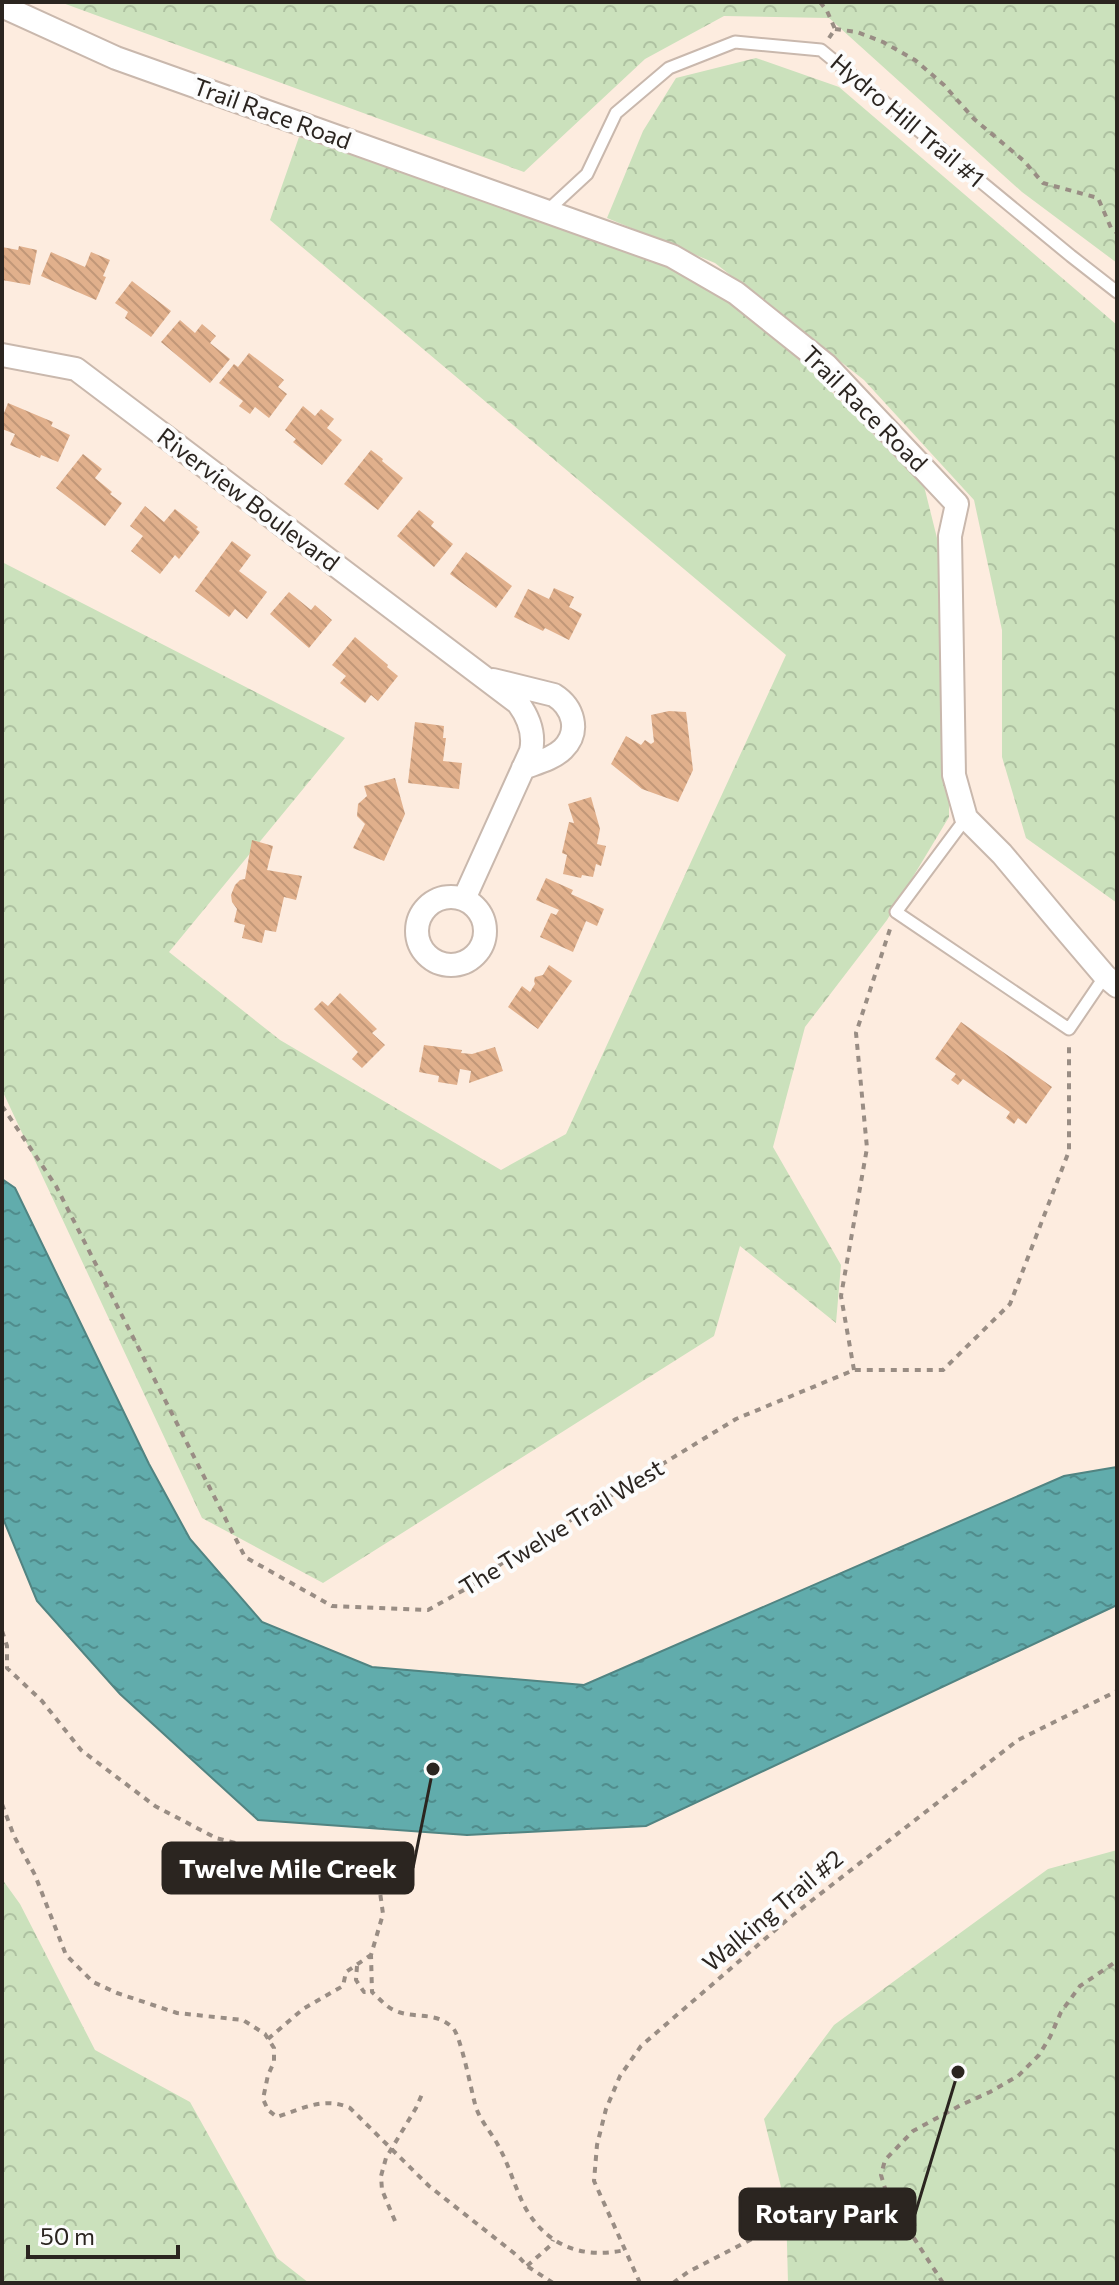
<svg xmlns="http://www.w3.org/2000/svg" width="1119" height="2285" viewBox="0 0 1119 2285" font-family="Commissioner,sans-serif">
	<defs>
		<pattern id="forest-crowns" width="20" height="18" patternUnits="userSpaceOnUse" patternTransform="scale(2)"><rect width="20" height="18" fill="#cbe1bc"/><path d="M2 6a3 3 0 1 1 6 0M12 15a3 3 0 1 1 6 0" fill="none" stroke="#aec1a1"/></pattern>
		<pattern id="water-ripples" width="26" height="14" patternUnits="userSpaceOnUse" patternTransform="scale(2)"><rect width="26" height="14" fill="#61acac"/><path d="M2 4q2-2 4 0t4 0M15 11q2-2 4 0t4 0" fill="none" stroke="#508c8c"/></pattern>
		<pattern id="building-back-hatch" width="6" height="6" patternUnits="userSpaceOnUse" patternTransform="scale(2)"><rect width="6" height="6" fill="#e1b08c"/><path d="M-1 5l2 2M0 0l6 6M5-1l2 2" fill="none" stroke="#c19778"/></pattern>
	</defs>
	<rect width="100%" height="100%" fill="#fdecdf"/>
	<path fill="url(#forest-crowns)" d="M 60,2 L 1117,2 L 1117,263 L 1022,192 L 829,18 L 724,16 L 645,59 L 524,172 Z
		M 756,58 L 839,87 L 1117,325 L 1117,903 L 1026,838 L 1002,757 L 1002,630 L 974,500 L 864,380 L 715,263 L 607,218 L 643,131 L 676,78 Z
		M 299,137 L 663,262 L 763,322 L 924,486 L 949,586 L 949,817 L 887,920 L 805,1027 L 773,1147 L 841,1265 L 836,1323 L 740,1246 L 714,1336 L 323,1583 L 202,1518 L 2,1090 L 2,562 L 345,738 L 169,952 L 280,1040 L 501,1170 L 566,1134 L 786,655 L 270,220 Z
		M 1117,1850 L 1117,2283 L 788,2283 L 786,2207 L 764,2119 L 834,2025 L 1048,1869 Z
		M 2,1879 L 20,1904 L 95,2050 L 190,2102 L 277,2258 L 309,2283 L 2,2283 Z"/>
	<path fill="url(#water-ripples)" stroke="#518482" stroke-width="2" d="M 2,1179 L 15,1188 L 149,1464 L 190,1539 L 262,1622 L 372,1667 L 584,1685 L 1064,1476 L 1117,1467 L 1117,1605 L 646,1826 L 467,1835 L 258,1820 L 120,1694 L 37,1601 L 2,1516 Z"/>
	<path fill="url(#building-back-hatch)" d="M 19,246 L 37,250 L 30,285 L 2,280 L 2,247 L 18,250 Z
		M 51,252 L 85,267 L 91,252 L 110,260 L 103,276 L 106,277 L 96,300 L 41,276 Z
		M 132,281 L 171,311 L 151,337 L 125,318 L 128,312 L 115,303 Z
		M 180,320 L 195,333 L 202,324 L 216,336 L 210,343 L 230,359 L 210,383 L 161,342 Z
		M 249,353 L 284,380 L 278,387 L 287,394 L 269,418 L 255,407 L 250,414 L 239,406 L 243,401 L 219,383 L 234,364 L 238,367 Z
		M 8,403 L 53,422 L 51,426 L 70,435 L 58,462 L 41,455 L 40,458 L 10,445 L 15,434 L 2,429 L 2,418 Z
		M 303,406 L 315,416 L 321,409 L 334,419 L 327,428 L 342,440 L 322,465 L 293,442 L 296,439 L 285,430 Z
		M 371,450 L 383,459 L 382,461 L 403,478 L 378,510 L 344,484 Z
		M 83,454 L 102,469 L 95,478 L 112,492 L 110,494 L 122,503 L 105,526 L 56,488 Z
		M 145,506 L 164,522 L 175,509 L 198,527 L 196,529 L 200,532 L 179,559 L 175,555 L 160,574 L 131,551 L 143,536 L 130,526 Z
		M 419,510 L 434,522 L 431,526 L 453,544 L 434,567 L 397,536 Z
		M 232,541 L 251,555 L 239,571 L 267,592 L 247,619 L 235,609 L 229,617 L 195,591 Z
		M 466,552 L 512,586 L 496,608 L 450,574 Z
		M 554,588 L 574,597 L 569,607 L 582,614 L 569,640 L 545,628 L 543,631 L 514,617 L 528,589 L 549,599 Z
		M 289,592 L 311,610 L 315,605 L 332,620 L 309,648 L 270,614 Z
		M 355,637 L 388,665 L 387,667 L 398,676 L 378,701 L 371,695 L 365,703 L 340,683 L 346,676 L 332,665 Z
		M 669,711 L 686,712 L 693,770 L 678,802 L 642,789 L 611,764 L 626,736 L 641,745 L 645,740 L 651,744 L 654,742 L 651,715 Z
		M 415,722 L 444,726 L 443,738 L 446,738 L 443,761 L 462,763 L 459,789 L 408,783 Z
		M 395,778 L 405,814 L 384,861 L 353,848 L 365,824 L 357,816 L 358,804 L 367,796 L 364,786 Z
		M 591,797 L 600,829 L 597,844 L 606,846 L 601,866 L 596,864 L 593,877 L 582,875 L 581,878 L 563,874 L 567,855 L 562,853 L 569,822 L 574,823 L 568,804 Z
		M 252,840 L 273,846 L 267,870 L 302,876 L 296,900 L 284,897 L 276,932 L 265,930 L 262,943 L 242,938 L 245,925 L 234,922 L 237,909 L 232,902 L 231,895 L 235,885 L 240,880 L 245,879 Z
		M 546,878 L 573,890 L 571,894 L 604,909 L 597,926 L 586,921 L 573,952 L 540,937 L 551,913 L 556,915 L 559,910 L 536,900 Z
		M 549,965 L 572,981 L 538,1029 L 508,1007 L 522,986 L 530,992 L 535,984 L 534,981 L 535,977 L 543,975 Z
		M 340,993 L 377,1029 L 372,1033 L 385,1045 L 362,1068 L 352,1059 L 358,1052 L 314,1009 L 322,1001 L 328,1006 Z
		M 961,1022 L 1052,1087 L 1026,1124 L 1018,1118 L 1014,1124 L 1006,1118 L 1010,1112 L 963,1079 L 958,1085 L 951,1080 L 956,1074 L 935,1059 Z
		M 424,1045 L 462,1050 L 461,1053 L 472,1054 L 495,1047 L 503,1071 L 469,1083 L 471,1071 L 460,1069 L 457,1085 L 438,1082 L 439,1076 L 419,1072 Z"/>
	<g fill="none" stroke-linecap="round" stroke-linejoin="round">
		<defs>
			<path id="lane" d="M 547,211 L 587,174 L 616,113 L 669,68 L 735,42 L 821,50 L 1071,256 L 1117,292
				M 966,818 L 896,912 L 1069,1029 L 1105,976"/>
			<path id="street" d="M 2,6 L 116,58 L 672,256 L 736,293 L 826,365 L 957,504 L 950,536 L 954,775 L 966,818 L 1002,854 L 1064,928 L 1105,976 L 1117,986
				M 2,355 L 76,369 L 518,703 C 529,718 535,733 531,751 L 464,899
				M 493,680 L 554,695 C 573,707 581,731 563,749 C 553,759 536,763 523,768
				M417 931a34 34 0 1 1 68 0a34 34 0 1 1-68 0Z"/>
		</defs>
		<use href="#lane" stroke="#c9b8ad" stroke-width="15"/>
		<use href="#street" stroke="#c9b8ad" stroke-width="26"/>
		<path stroke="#998d84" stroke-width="4" stroke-dasharray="6 6" stroke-linecap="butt" d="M 820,2 L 827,11 L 835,29 L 829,38
			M 835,29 L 857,32 L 883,42 L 915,60 L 944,85 L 974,119 L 1024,161 L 1043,183 L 1098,198 L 1111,228 L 1117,233
			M 2,1106 L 56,1186 L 245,1557 L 332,1606 L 428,1610 L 471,1586 L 512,1556 L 736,1419 L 854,1370 L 943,1370 L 1010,1304 L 1069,1151 L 1069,1044
			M 854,1370 L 841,1296 L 867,1148 L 856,1033 L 891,926
			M 2,1631 L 7,1646 L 7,1668 L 42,1701 L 81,1750 L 155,1806 L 216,1838 L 259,1849 L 337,1859 L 362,1870 L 380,1892 L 383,1914 L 371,1955 L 372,1992 C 379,1998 387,2008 396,2011 C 416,2019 436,2011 453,2028 C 461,2037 471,2089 475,2104 C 479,2120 492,2133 499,2147 C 510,2167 515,2189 526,2209 C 548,2247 584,2259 625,2250
			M 2,1804 L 14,1836 L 35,1875 L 66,1955 L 93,1982 L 117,1993 L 177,2013 L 243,2020 L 265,2034 L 274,2048 L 274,2062 L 268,2075 L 263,2099 L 268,2110 L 277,2117 C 302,2109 324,2096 350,2108 L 429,2186 L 519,2257 L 527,2266 L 553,2283
			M 357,1966 L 356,1980 L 364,1992 L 372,1992
			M 268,2039 L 303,2009 L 343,1986 L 346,1972 L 371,1955
			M 395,2221 L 382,2190 L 381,2176 L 386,2158 L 416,2108 L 423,2092
			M 527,2266 L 551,2245 L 553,2240
			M 640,2283 L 594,2181 L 597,2145 L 606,2109 L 620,2076 L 641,2046 L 788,1919 L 1018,1740 L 1117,1691
			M 673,2283 L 688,2272 L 793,2218 L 859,2212 L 888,2198
			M 943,2283 L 888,2198 L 881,2175 L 885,2160 L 913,2131 L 961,2105 L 990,2092 L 1018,2076 L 1039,2055 L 1050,2037 L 1061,2012 L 1080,1986 L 1117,1961"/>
		<use href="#lane" stroke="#fff" stroke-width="11"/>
		<use href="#street" stroke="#fff" stroke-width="22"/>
	</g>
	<g text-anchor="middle" stroke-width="8" stroke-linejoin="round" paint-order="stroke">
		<g font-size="24" fill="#2b2520" stroke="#fcfcfc">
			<text transform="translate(272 114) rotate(20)" y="8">Trail Race Road</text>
			<text transform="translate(907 121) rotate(40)" y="8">Hydro Hill Trail #1</text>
			<text transform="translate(864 409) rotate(45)" y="8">Trail Race Road</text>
			<text transform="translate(248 500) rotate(37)" y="8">Riverview Boulevard</text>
			<text transform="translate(562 1528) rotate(-32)" y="8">The Twelve Trail West</text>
			<text transform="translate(773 1911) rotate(-40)" y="8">Walking Trail #2</text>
		</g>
	</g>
	<path fill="none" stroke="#2b2520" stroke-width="3" d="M433 1769L413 1868M958 2072L915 2214"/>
	<g fill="#2b2520" stroke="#fcfcfc" stroke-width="3">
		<circle cx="433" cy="1769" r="8"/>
		<circle cx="958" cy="2072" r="8"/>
	</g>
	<g fill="#2b2520" stroke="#2b2520" stroke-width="3">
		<rect x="163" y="1843" width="250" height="50" rx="8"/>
		<rect x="740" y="2189" width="175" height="50" rx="8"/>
	</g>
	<g font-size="26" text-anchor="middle" font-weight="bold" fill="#fff">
		<text x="288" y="1878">Twelve Mile Creek</text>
		<text x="827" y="2223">Rotary Park</text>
	</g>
	<rect width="1119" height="2285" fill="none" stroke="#2b2520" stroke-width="8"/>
	<path d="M28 2245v12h150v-12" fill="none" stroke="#2b2520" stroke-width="4"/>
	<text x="40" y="2245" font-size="24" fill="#2b2520" stroke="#fcfcfc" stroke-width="6" paint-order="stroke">50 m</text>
</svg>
